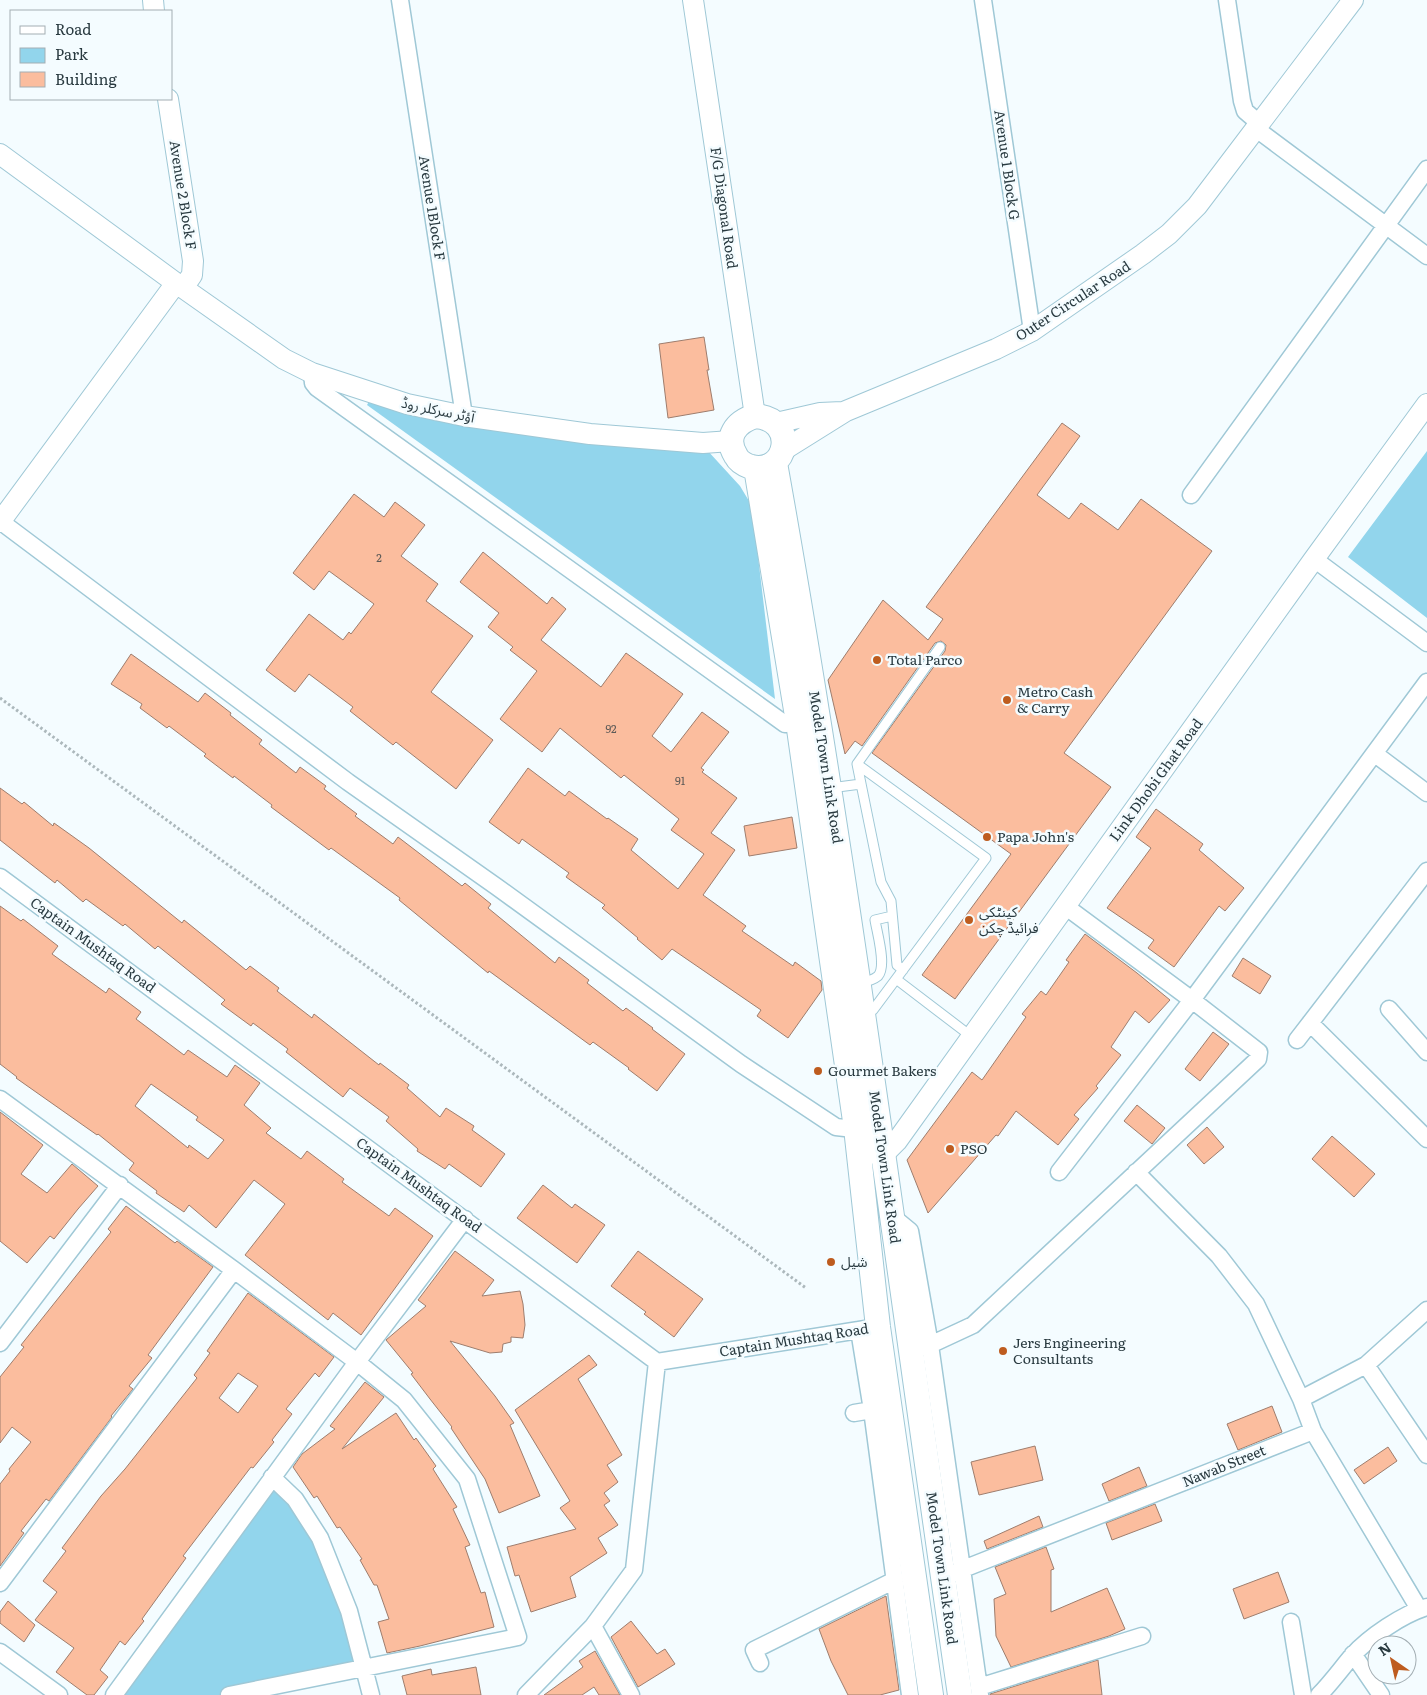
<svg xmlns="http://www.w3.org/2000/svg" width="1427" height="1695" viewBox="0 0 1427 1695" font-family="Literata,'Noto Sans Arabic',serif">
	<rect width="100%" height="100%" fill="#f4fcff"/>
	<path fill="#92d5ec" d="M 374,392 L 707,450 L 740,486 L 752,506 L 775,699 L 367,405 Z
		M 1427,451 L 1427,618 L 1348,557 Z
		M 272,1477 L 320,1538 L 365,1669 L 229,1695 L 114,1695 Z"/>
	<path fill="#fbbd9e" stroke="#9e7d6d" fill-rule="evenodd" d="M 704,337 L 709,370 L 707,370 L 714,410 L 668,418 L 659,344 Z
		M 1062,423 L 1080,436 L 1037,495 L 1069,519 L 1081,503 L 1118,530 L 1141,499 L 1212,551 L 1064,753 L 1111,787 L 955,999 L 922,975 L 1011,854 L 872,753 L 945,651 L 946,645 L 941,641 L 935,643 L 862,746 L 855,741 L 845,754 L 828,680 L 883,600 L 928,640 L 943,619 L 926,607 Z
		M 354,494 L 384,517 L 395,502 L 425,525 L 401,556 L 438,584 L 426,601 L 473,636 L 431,692 L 493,740 L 456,789 L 396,742 L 393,745 L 350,711 L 353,707 L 309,674 L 295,692 L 266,670 L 309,614 L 343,640 L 349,632 L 351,634 L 374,604 L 329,571 L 314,590 L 293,573 Z
		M 483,552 L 547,604 L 552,597 L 566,609 L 541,640 L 601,687 L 626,653 L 683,694 L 652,736 L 671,752 L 702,712 L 729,732 L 701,768 L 704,770 L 702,772 L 737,798 L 711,833 L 735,850 L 703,895 L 746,926 L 742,931 L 793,966 L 795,962 L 821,981 L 822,990 L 788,1038 L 757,1016 L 761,1010 L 672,949 L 662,960 L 637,939 L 638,938 L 602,908 L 605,905 L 566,877 L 569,873 L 522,839 L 519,844 L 489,822 L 528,768 L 565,796 L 569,791 L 607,819 L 608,818 L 638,839 L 631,850 L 678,889 L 704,854 L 671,830 L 679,819 L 624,775 L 621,778 L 560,728 L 542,752 L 500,719 L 537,671 L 510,650 L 513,647 L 488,627 L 499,613 L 460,582 Z
		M 131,654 L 198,702 L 205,693 L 231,713 L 230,715 L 262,740 L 259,744 L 296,773 L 300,767 L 326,786 L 324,789 L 357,814 L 355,816 L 393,844 L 398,837 L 462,886 L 465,883 L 491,904 L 488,908 L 555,963 L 559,957 L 589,980 L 587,983 L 623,1011 L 626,1008 L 653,1028 L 652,1029 L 685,1054 L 657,1091 L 628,1069 L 629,1068 L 593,1042 L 590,1045 L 489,971 L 488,973 L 399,900 L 400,898 L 331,848 L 329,850 L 271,807 L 272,805 L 234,776 L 233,778 L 204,756 L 206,754 L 169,726 L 167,728 L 140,708 L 142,704 L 111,684 Z
		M 0,788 L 22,804 L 24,802 L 53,826 L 54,823 L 89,848 L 182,923 L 184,920 L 246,970 L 250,966 L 279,988 L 277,991 L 312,1018 L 314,1014 L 379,1065 L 380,1063 L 409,1085 L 407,1088 L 440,1117 L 446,1108 L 474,1126 L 472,1130 L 505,1154 L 481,1187 L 449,1164 L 445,1169 L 417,1151 L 418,1149 L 386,1121 L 389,1117 L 350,1088 L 343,1097 L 286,1052 L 288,1049 L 253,1023 L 251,1026 L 221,1004 L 225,1000 L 158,946 L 155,949 L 125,924 L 123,926 L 86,899 L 83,902 L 57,880 L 55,883 L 0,840 Z
		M 1156,809 L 1203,844 L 1199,850 L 1244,888 L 1225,911 L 1219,906 L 1174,967 L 1148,948 L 1154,940 L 1107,908 L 1151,848 L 1136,837 Z
		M 792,817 L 797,848 L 749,856 L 744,826 Z
		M 0,906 L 21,921 L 23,919 L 58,946 L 52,954 L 106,993 L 109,988 L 141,1012 L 136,1019 L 184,1055 L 188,1050 L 227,1077 L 235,1065 L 260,1083 L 244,1105 L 271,1128 L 266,1133 L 301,1159 L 307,1151 L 344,1179 L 342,1182 L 389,1216 L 395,1208 L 433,1236 L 361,1335 L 333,1313 L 328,1320 L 245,1255 L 285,1204 L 254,1180 L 216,1228 L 189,1205 L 184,1212 L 156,1193 L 157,1191 L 129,1170 L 134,1163 L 98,1134 L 97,1135 L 16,1078 L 17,1077 L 0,1064 ZM 151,1084 L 198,1117 L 196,1120 L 224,1140 L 208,1159 L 189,1145 L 188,1148 L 135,1106 Z
		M 1085,934 L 1137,973 L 1170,1000 L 1149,1023 L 1135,1011 L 1111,1047 L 1121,1055 L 1096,1086 L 1098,1088 L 1074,1115 L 1079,1119 L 1058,1145 L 1016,1111 L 998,1136 L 996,1135 L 928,1213 L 907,1160 L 972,1072 L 982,1080 L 1026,1017 L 1022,1014 L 1041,991 L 1046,995 L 1069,962 L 1066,960 Z
		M 1243,958 L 1271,976 L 1260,994 L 1232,976 Z
		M 1213,1032 L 1229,1044 L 1200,1081 L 1185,1069 Z
		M 1137,1105 L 1165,1128 L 1152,1144 L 1124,1121 Z
		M 0,1112 L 43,1145 L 21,1174 L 47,1193 L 72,1164 L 98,1186 L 78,1209 L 54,1239 L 50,1236 L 27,1263 L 0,1241 Z
		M 1207,1127 L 1224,1147 L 1204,1164 L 1187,1145 Z
		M 1332,1136 L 1375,1174 L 1354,1197 L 1312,1159 Z
		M 543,1185 L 572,1208 L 575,1204 L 605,1225 L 577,1263 L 517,1218 Z
		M 126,1206 L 175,1243 L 177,1241 L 213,1267 L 148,1355 L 152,1358 L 129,1386 L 133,1389 L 111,1416 L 112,1417 L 49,1501 L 46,1499 L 21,1531 L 24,1533 L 0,1566 L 0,1484 L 10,1471 L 9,1469 L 31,1442 L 12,1427 L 0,1443 L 0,1377 L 24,1347 L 21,1345 L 111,1232 L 108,1229 Z
		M 455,1251 L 494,1280 L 482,1296 L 520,1291 L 523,1304 L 525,1325 L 523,1338 L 511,1337 L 511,1342 L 503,1344 L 502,1352 L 490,1353 L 450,1341 L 495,1396 L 514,1423 L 510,1425 L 540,1496 L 499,1513 L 485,1479 L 451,1428 L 452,1427 L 430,1399 L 411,1374 L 413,1373 L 386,1340 L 426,1306 L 418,1300 Z
		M 638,1251 L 703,1299 L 674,1337 L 644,1314 L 646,1312 L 611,1286 Z
		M 248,1293 L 334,1357 L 319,1377 L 315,1373 L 286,1409 L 292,1414 L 272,1440 L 274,1442 L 253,1468 L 251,1467 L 183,1556 L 186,1558 L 142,1619 L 144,1621 L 125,1645 L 120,1641 L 100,1670 L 108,1677 L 94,1695 L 87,1695 L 56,1672 L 74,1648 L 35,1620 L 57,1592 L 43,1581 L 66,1551 L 62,1548 L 101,1496 L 125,1469 L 197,1378 L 194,1375 L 210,1353 L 207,1351 ZM 238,1373 L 258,1386 L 238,1413 L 219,1398 Z
		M 589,1355 L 597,1365 L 578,1379 L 622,1455 L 607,1465 L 618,1482 L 604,1493 L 610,1501 L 604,1505 L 618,1525 L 598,1538 L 607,1553 L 570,1577 L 576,1597 L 531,1612 L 519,1575 L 515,1576 L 507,1547 L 576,1529 L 560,1508 L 570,1501 L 515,1410 Z
		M 365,1382 L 384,1397 L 342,1449 L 396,1413 L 414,1440 L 416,1438 L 436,1466 L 433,1469 L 457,1507 L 453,1509 L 470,1545 L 465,1547 L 481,1593 L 485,1592 L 494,1627 L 420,1646 L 387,1653 L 378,1622 L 389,1619 L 377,1585 L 374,1585 L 360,1560 L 362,1559 L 340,1527 L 337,1528 L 317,1496 L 314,1498 L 293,1467 L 302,1454 L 335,1429 L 330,1426 Z
		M 1272,1406 L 1282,1432 L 1238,1450 L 1227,1424 Z
		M 1035,1446 L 1043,1480 L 979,1495 L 971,1462 Z
		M 1388,1447 L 1397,1461 L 1364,1484 L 1354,1470 Z
		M 1139,1467 L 1147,1486 L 1109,1501 L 1102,1484 Z
		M 1155,1504 L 1162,1521 L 1112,1540 L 1106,1523 Z
		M 1039,1516 L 1043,1527 L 987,1549 L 984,1541 Z
		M 1046,1547 L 1054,1569 L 1051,1570 L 1051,1612 L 1107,1588 L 1125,1629 L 1109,1636 L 1011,1667 L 996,1636 L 994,1599 L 1006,1594 L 995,1567 Z
		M 1278,1572 L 1289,1602 L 1244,1619 L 1233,1589 Z
		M 886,1596 L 899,1690 L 880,1695 L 848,1695 L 831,1661 L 819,1629 Z
		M 8,1601 L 35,1625 L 24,1642 L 0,1623 L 0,1612 Z
		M 631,1621 L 657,1654 L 665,1649 L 675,1664 L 638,1687 L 611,1637 Z
		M 595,1651 L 620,1695 L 599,1695 L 594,1687 L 582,1695 L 544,1695 L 583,1667 L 579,1661 Z
		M 1098,1660 L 1102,1695 L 990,1695 L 990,1694 Z
		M 476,1667 L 481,1695 L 407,1695 L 402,1676 L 431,1669 L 432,1675 Z"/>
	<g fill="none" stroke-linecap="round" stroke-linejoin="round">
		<defs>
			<path id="service" d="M 857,764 L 986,858 L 873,1010 L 865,1012
				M 830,788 L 861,784
				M 903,970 L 897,965 L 891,901 L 881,882 L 857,764 L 940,647
				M 896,979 L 972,1037
				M 859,983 C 865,982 872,981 878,976 C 887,966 877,933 875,920 L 892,916"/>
			<path id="minor" d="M 400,0 L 464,416
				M 983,0 L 1032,331
				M 1227,0 L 1242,101 L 1245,111 L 1259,123
				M 1255,128 L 1427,256
				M 312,373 L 313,383 L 317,388 L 785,724 L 798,722
				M 1191,495 L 1427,169
				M 0,521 L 348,782 L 497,887 L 741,1064 L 836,1127 L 845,1128 L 865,1126
				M 1314,559 L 1427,643
				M 1375,754 L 1427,793
				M 0,877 L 657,1362 L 878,1327
				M 1065,906 L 1192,1000 L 1427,682
				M 1389,1009 L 1427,1052
				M 1310,1023 L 1427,1139
				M 1297,1040 L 1427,871
				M 0,1099 L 234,1270 L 357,1362 L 404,1400 L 467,1479 L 518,1637 L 229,1695
				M 1136,1172 L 1219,1256 L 1256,1304 L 1301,1399
				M 893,1217 L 910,1231 L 930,1345 L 980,1695
				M 859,1330 L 872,1410 L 910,1695
				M 0,1343 L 120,1185
				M 910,1349 L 930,1345 L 973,1325 L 1258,1059 L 1259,1052 L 1192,1000 L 1059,1172
				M 1366,1365 L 1427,1455
				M 854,1413 L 872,1410
				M 1313,1431 L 1301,1399 L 1366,1365 L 1427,1310
				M 272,1477 L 295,1499 L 320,1538 L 349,1611 L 371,1695
				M 943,1577 L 1313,1431 L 1419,1609
				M 0,1583 L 234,1270
				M 1291,1622 L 1303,1695
				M 593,1626 L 631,1695
				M 0,1652 L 59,1695
				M 1353,1654 L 1381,1695
				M 760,1663 L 754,1650 L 895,1580
				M 979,1687 L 1142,1636
				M 114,1695 L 357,1362 L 465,1219
				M 526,1695 L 593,1626 L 634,1570 L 657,1362
				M 1319,1695 C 1331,1683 1341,1669 1352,1656 C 1369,1637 1403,1614 1427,1607"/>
			<path id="tertiary" d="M 153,0 L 154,11
				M 693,0 L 755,416
				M 168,99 L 193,261 L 192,275 L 183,288
				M 0,154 L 176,283 L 284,359 L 312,373 L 407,404 L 464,416 L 590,434 L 703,443 L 731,441
				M 776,423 L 820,413 L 842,412
				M 782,451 L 846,411 L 996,349 L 1032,331 L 1143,254 L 1169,234 L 1197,206 L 1353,0
				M 0,522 L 176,283
				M 869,1154 L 888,1150 L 897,1141 L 1314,559 L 1427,404"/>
			<path id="secondary" d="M 755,416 C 799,419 788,476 751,467 C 745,465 739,462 736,456 C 724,437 736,422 755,416 Z
				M 775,463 C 848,872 900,1284 960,1695
				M 756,468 L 798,722 L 832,961 L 856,1128 L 878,1327 L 931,1695"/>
		</defs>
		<use href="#service" stroke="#9fc8d6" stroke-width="11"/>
		<use href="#minor" stroke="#9fc8d6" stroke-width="19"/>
		<use href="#tertiary" stroke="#9fc8d6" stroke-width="22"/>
		<use href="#secondary" stroke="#9fc8d6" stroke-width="26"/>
		<path stroke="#acb8bc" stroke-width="3" stroke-dasharray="2.5 2.5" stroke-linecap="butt" d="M 0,698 L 806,1288"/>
		<use href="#service" stroke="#fff" stroke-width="9"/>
		<use href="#minor" stroke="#fff" stroke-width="16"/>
		<use href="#tertiary" stroke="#fff" stroke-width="20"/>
		<use href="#secondary" stroke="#fff" stroke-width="24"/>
	</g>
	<g fill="#be5c1f" stroke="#f4fcff" stroke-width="2">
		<circle cx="877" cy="660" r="5"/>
		<circle cx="1007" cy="700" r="5"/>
		<circle cx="987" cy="837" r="5"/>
		<circle cx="969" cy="920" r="5"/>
		<circle cx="818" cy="1071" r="5"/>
		<circle cx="950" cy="1149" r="5"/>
		<circle cx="831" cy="1262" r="5"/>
		<circle cx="1003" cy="1351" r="5"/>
	</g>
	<g text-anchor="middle" stroke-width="5" stroke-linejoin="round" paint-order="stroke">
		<g font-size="11" fill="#5e5b58">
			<text x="379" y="562">2</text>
			<text x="611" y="733">92</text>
			<text x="680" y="785">91</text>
		</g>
		<g font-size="14" fill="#293a40" stroke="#f4fcff">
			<text transform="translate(1007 165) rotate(82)" y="5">Avenue 1 Block G</text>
			<text transform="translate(183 195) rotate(81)" y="5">Avenue 2 Block F</text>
			<text transform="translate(432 208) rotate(81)" y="5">Avenue 1Block F</text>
			<text transform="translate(724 208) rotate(82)" y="5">F/G Diagonal Road</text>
			<text transform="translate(1073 301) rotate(-33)" y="5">Outer Circular Road</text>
			<text transform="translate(438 410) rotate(12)" y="5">آؤٹر سرکلر روڈ</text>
			<text transform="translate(826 767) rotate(81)" y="5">Model Town Link Road</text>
			<text transform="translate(1156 780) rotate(-54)" y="5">Link Dhobi Ghat Road</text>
			<text transform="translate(93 945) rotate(36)" y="5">Captain Mushtaq Road</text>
			<text transform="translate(885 1167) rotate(82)" y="5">Model Town Link Road</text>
			<text transform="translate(419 1185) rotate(36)" y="5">Captain Mushtaq Road</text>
			<text transform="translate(794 1340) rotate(-9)" y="5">Captain Mushtaq Road</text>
			<text transform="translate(1224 1466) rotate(-22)" y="5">Nawab Street</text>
			<text transform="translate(942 1568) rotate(82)" y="5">Model Town Link Road</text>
		</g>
		<g font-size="14" fill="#293a40" stroke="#f4fcff" text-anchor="start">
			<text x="887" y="665">Total Parco</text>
			<text x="1017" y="697">Metro Cash<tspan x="1017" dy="16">&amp; Carry</tspan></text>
			<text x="997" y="842">Papa John's</text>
			<text x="979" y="917">کینٹکی<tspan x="979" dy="16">فرائیڈ چکن</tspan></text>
			<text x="828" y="1076">Gourmet Bakers</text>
			<text x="960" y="1154">PSO</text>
			<text x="841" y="1267">شیل</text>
			<text x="1013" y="1348">Jers Engineering<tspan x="1013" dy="16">Consultants</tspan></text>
		</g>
	</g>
	<rect x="10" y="10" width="162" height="90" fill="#f4fcff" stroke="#a3aeb3"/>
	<rect x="20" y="26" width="25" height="8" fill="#ffffff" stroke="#a3aeb3"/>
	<text x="55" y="35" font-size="15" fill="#293a40">Road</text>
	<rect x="20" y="48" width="25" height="15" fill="#92d5ec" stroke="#a3aeb3"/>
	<text x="55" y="60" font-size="15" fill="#293a40">Park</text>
	<rect x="20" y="72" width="25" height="15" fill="#fbbd9e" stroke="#a3aeb3"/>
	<text x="55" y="85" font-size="15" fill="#293a40">Building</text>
	<g transform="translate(1392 1660) rotate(326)"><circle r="24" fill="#f4fcff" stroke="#a3aeb3"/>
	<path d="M0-4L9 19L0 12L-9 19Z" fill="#be5c1f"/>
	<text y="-8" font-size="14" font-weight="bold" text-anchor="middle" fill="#293a40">N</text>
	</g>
</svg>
